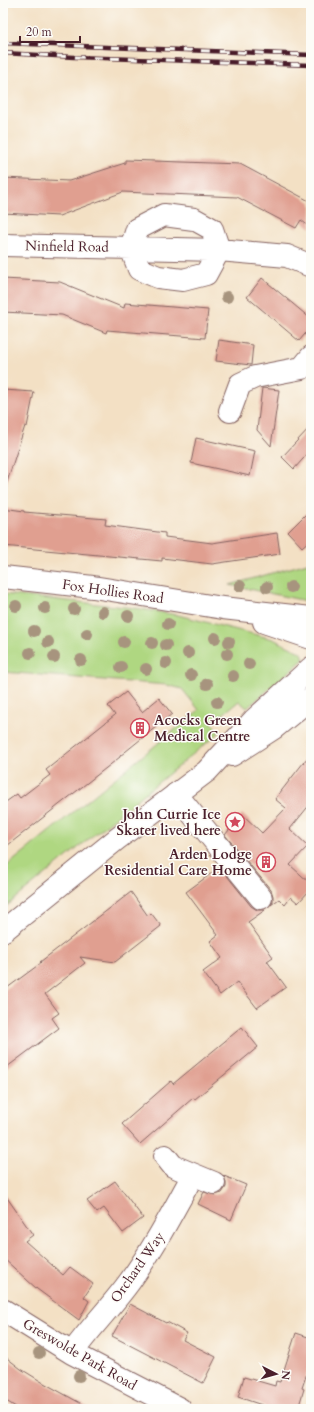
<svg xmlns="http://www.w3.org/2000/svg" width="314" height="1412" viewBox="0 0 314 1412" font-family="Cardo,serif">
	<rect width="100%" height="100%" fill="#fdfcf7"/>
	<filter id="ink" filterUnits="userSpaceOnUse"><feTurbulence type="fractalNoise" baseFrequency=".025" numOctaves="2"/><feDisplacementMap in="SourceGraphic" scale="8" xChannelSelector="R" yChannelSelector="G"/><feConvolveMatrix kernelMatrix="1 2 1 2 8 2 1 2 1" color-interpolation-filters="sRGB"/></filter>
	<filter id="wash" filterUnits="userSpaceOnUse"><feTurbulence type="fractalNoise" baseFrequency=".012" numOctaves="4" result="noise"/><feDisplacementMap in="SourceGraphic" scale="16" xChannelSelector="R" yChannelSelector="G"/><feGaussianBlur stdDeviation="0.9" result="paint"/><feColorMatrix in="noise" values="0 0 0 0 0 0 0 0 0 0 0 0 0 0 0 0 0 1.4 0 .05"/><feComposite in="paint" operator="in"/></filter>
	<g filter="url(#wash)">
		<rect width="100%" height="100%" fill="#f3e0c4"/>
		<path fill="#afd781" stroke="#7c7b56" d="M 311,562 L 311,602 L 230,585 Z
			M 3,594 L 134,608 L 178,615 L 273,639 L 302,653 L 304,659 L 247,708 L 239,701 L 212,723 L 219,733 L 3,909 L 3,869 L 199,710 L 182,689 L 167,685 L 3,672 Z"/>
		<g id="blocks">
			<path fill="#e09f90" d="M 125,160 L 240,164 L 311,202 L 311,228 L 301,220 L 296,228 L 237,197 L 123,192 L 59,216 L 3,213 L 3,178 L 69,181 L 125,163 Z
				M 262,278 L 311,319 L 311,327 L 299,341 L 247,297 Z
				M 3,279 L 60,282 L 124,308 L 125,303 L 208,310 L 205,338 L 107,330 L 106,333 L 62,315 L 3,312 Z
				M 219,340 L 253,345 L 251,365 L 216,361 Z
				M 262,388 L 279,390 L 271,446 L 257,430 Z
				M 3,390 L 34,392 L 27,427 L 25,426 L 6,485 L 3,485 Z
				M 311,426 L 311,450 L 294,469 L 282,457 Z
				M 196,438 L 255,451 L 250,476 L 191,463 Z
				M 3,508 L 24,511 L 24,512 L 106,519 L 105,525 L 165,533 L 165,537 L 212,543 L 277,533 L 280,554 L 212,564 L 162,558 L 162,561 L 3,546 Z
				M 311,509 L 311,539 L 302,547 L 288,532 Z
				M 126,692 L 142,712 L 159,698 L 172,714 L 120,756 L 120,757 L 3,849 L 3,804 L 17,794 L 20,798 L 50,775 L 46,770 L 115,715 L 108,706 Z
				M 311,753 L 311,803 L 290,829 L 308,846 L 290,865 L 311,884 L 311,889 L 298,903 L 291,897 L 285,905 L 279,899 L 271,905 L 273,902 L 273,896 L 271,890 L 225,835 L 242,814 L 262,833 L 286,808 L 275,799 Z
				M 220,867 L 251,906 L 257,910 L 265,910 L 248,922 L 273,957 L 267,961 L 286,987 L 257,1008 L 237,982 L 220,995 L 203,972 L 222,958 L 210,941 L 218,935 L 186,892 Z
				M 131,892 L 148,916 L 151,913 L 161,926 L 115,962 L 80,957 L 85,963 L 45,994 L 59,1013 L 52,1018 L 59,1028 L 3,1070 L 3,991 L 41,963 L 40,962 Z
				M 242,1027 L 258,1047 L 195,1099 L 193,1098 L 140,1144 L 122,1124 L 171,1081 L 173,1084 Z
				M 224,1176 L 246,1185 L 231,1220 L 198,1204 L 204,1192 L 215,1195 L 222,1193 L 226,1187 L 226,1182 Z
				M 115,1181 L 143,1218 L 123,1233 L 104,1208 L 97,1213 L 87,1201 Z
				M 3,1192 L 33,1235 L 25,1241 L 63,1275 L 70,1267 L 93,1284 L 84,1297 L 89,1301 L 79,1320 L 37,1289 L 3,1258 Z
				M 130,1304 L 166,1323 L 167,1322 L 187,1333 L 183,1340 L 216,1357 L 203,1383 L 112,1336 Z
				M 296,1333 L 311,1338 L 311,1361 L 302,1388 L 304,1389 L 298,1409 L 264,1409 L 265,1406 L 238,1397 L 244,1377 L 275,1386 L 276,1381 L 280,1382 Z
				M 3,1355 L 21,1369 L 42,1382 L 91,1409 L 19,1409 L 3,1399 Z"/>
		</g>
	</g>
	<g filter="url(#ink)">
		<use href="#blocks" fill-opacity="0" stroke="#856361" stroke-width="1"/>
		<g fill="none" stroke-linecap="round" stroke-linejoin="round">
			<defs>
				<path id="minor" d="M 3,245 L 219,250 L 206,274 L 183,280 L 158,277 L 139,269 L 131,248 L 137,229 L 164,215 L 194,219 L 212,229 L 219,250 L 287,256 L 311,266
					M 230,411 L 240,384 L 255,377 L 302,368 L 311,357
					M 176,794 L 261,898
					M 165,1156 L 173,1166 L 214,1183
					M 3,1310 L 72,1353 L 180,1409
					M 72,1353 C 90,1328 112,1306 130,1281 C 154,1248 173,1211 193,1175"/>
				<path id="major" d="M 3,577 L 93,587 L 223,608 L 311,618
					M 264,622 L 311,638"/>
				<path id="highway" d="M 232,755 L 274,728 L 311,698
					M 3,931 L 117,839 L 207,771 L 254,720 L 311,668"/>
			</defs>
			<use href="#minor" stroke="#856361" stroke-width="24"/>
			<use href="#major" stroke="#856361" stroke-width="24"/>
			<use href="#highway" stroke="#856361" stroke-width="24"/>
			<use href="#minor" stroke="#fff" stroke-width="22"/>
			<use href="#major" stroke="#fff" stroke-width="22"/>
			<use href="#highway" stroke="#fff" stroke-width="22"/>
			<defs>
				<path id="rail" d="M 3,43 L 311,55
					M 3,53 L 74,57 L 311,65"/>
			</defs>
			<use href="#rail" stroke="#4a1f2b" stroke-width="4.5"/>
			<use href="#rail" stroke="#fdfcf7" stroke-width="3" stroke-dasharray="9" stroke-linecap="butt"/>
		</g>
		<g fill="#a7947e">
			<circle cx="227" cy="297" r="6"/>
			<circle cx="240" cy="586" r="6"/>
			<circle cx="267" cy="587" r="6"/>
			<circle cx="291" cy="587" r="6"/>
			<circle cx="16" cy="606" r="6"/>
			<circle cx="45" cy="608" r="6"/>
			<circle cx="74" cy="609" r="6"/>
			<circle cx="103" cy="612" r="6"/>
			<circle cx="128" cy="616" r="6"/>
			<circle cx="168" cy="624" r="6"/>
			<circle cx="34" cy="631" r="6"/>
			<circle cx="87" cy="634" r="6"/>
			<circle cx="215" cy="638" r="6"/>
			<circle cx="48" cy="642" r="6"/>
			<circle cx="124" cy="642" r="6"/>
			<circle cx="229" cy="642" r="6"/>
			<circle cx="152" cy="643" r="6"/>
			<circle cx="166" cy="645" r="6"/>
			<circle cx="30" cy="653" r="6"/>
			<circle cx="188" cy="653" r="6"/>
			<circle cx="227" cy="654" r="6"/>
			<circle cx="54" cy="657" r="6"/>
			<circle cx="81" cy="660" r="6"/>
			<circle cx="166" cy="663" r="6"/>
			<circle cx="249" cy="664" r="6"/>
			<circle cx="121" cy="667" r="6"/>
			<circle cx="146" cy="669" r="6"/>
			<circle cx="191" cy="675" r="6"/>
			<circle cx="233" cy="676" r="6"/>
			<circle cx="207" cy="684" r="6"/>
			<circle cx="217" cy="702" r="6"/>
			<circle cx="39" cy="1353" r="6"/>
			<circle cx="79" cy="1376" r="6"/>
		</g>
	</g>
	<defs>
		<symbol id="building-ring" viewBox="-11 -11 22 22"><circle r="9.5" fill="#fdfcf7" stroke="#d1495b" stroke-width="1.5"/><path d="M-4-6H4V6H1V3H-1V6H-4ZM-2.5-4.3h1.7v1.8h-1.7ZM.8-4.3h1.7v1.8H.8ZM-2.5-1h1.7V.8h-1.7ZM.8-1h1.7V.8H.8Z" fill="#d1495b"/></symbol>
		<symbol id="sight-ring" viewBox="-11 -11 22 22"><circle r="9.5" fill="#fdfcf7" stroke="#d1495b" stroke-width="1.5"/><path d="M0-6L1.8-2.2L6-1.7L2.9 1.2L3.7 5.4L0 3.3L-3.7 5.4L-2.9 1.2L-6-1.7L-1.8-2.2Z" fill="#d1495b"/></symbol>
	</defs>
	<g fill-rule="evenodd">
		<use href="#building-ring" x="129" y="717" width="22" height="22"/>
		<use href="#sight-ring" x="224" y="811" width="22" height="22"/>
		<use href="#building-ring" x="255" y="851" width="22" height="22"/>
	</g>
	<g text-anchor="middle" stroke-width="3" stroke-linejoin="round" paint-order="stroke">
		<g font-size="14" fill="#4a1f2b" stroke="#fdfcf7">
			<text transform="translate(67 246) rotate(1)" y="5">Ninfield Road</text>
			<text transform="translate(113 591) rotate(8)" y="5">Fox Hollies Road</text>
			<text transform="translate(137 1267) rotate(-55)" y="5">Orchard Way</text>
			<text transform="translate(80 1354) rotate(30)" y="5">Greswolde Park Road</text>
		</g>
		<g font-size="14" font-weight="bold" fill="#4a1f2b" stroke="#fdfcf7" text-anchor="end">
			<text x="154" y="725" text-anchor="start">Acocks Green<tspan x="154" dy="16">Medical Centre</tspan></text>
			<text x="221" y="819">John Currie Ice<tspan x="221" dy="16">Skater lived here</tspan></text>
			<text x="252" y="859">Arden Lodge<tspan x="252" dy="16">Residential Care Home</tspan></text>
		</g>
	</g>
	<rect width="314" height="1412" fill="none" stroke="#fdfcf7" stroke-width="16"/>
	<g transform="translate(276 1374) rotate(96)" stroke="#fdfcf7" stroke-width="3" paint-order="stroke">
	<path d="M0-3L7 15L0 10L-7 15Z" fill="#4a1f2b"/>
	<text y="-6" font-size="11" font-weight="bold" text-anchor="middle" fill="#4a1f2b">N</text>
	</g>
	<path d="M20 36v6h60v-6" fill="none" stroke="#4a1f2b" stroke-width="2"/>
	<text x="26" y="36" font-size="12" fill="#4a1f2b" stroke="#fdfcf7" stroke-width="3" paint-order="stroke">20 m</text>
</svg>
